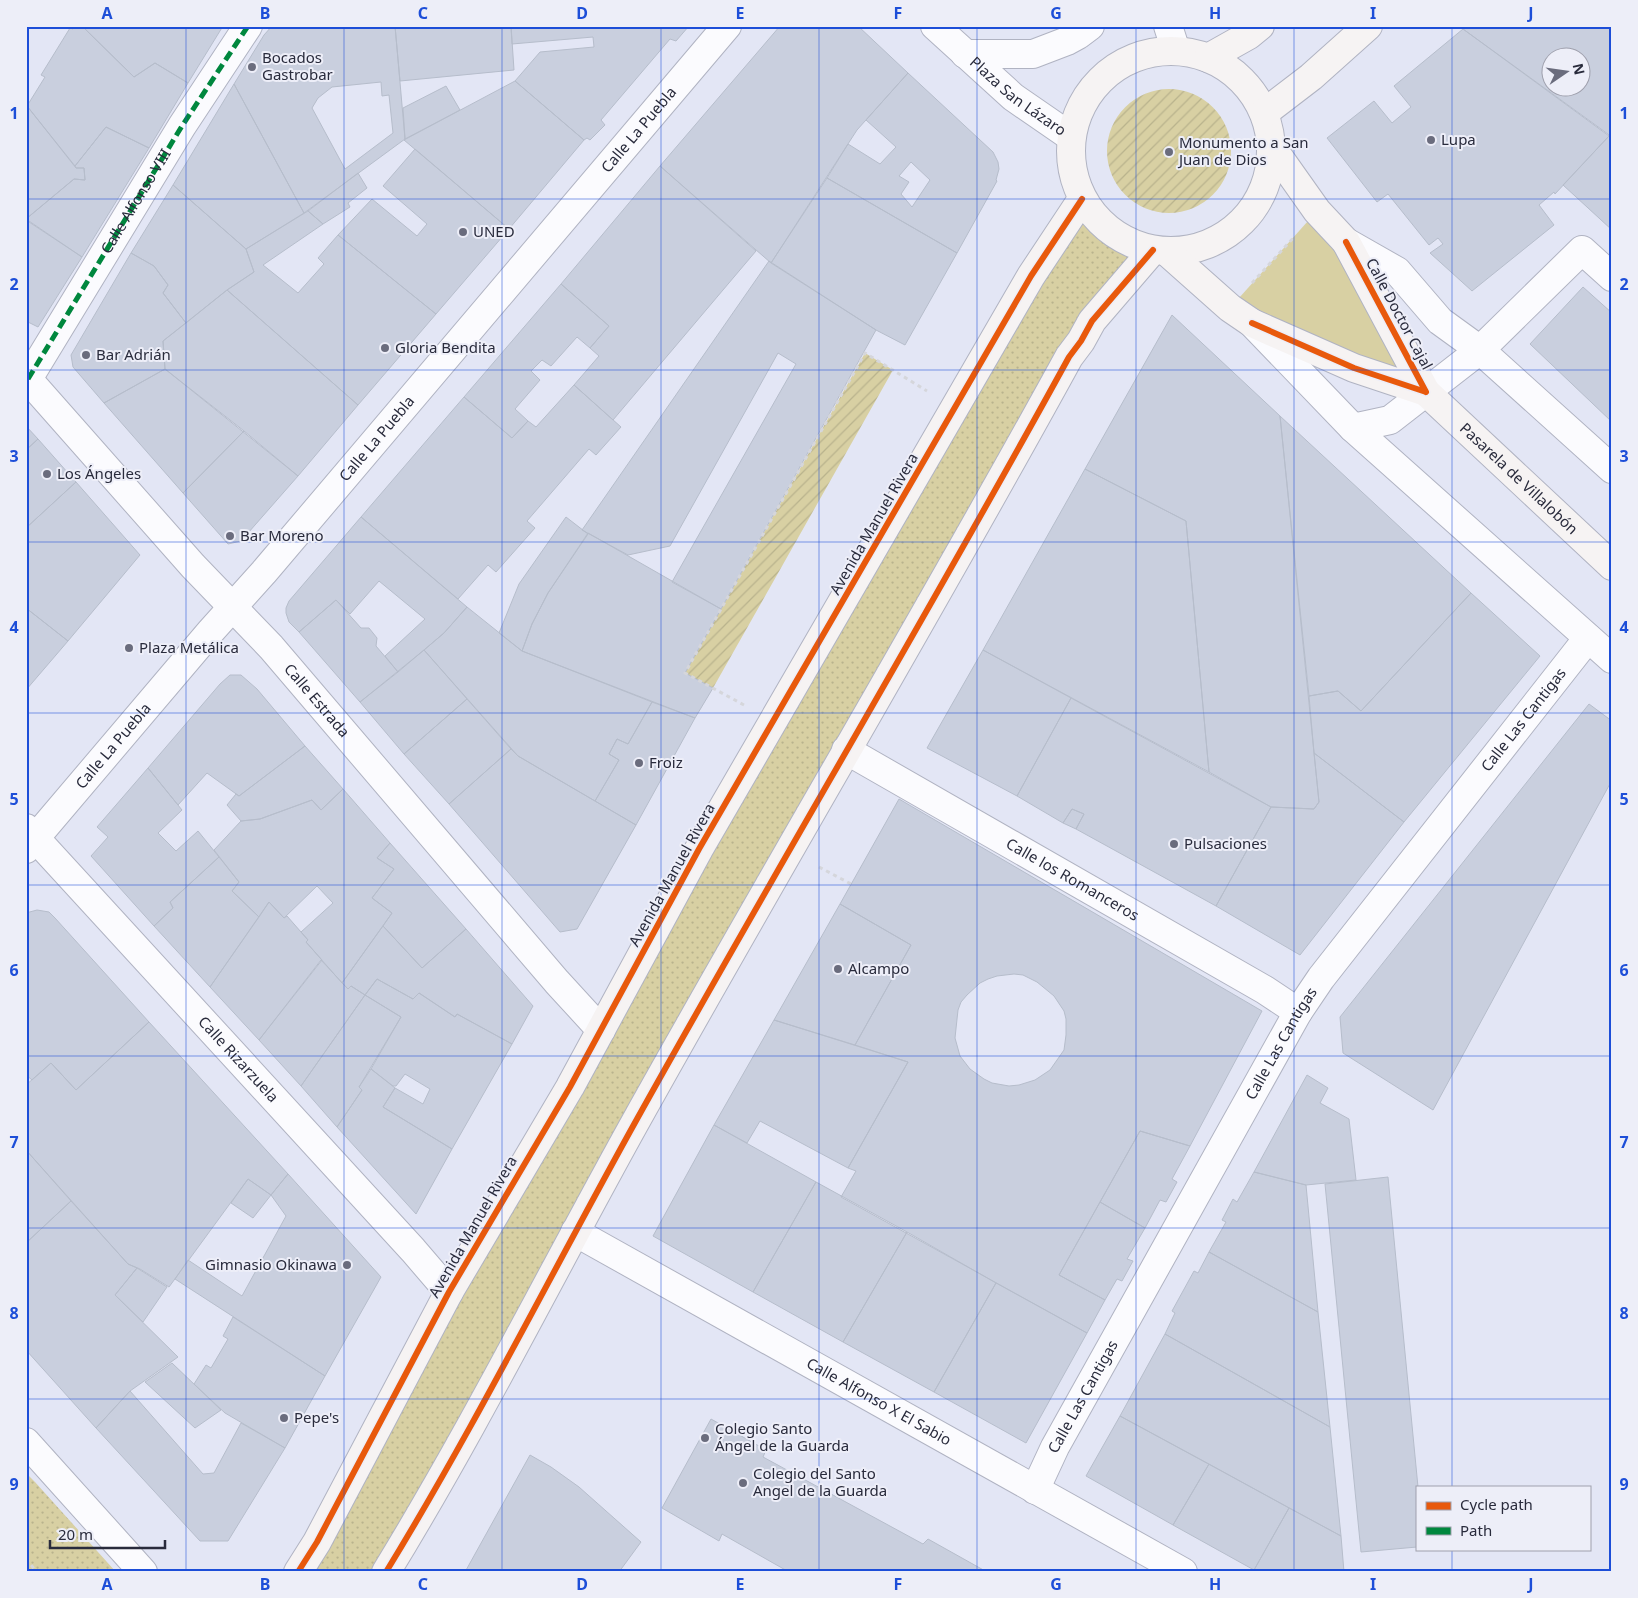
<svg xmlns="http://www.w3.org/2000/svg" width="1638" height="1598" viewBox="0 0 1638 1598" font-family="'Noto Sans',sans-serif">
	<defs>
		<pattern id="park-dots" width="8" height="8" patternUnits="userSpaceOnUse" patternTransform="scale(1.25)"><rect width="8" height="8" fill="#d8d0a3"/><path d="M2 2h.1M6 6h.1" fill="none" stroke="#b9b38d" stroke-width="1.8" stroke-linecap="round"/></pattern>
		<pattern id="garden-furrows" width="10" height="10" patternUnits="userSpaceOnUse" patternTransform="scale(1.25)"><rect width="10" height="10" fill="#d8d0a3"/><path d="M-1 1l2-2M0 10L10 0M9 11l2-2" fill="none" stroke="#b9b38d"/></pattern>
	</defs>
	<rect width="100%" height="100%" fill="#e3e6f5"/>
	<path fill="#d8d0a3" d="M 1317,211 L 1426,392 L 1230,308 Z"/>
	<path fill="url(#park-dots)" d="M 1082,199 L 1100,223 L 1124,240 L 1153,250 L 1092,321 L 384,1572 L 298,1572 Z
		M 26,1473 L 35,1482 L 116,1572 L 26,1572 Z"/>
	<path fill="url(#garden-furrows)" d="M1107 151a62 62 0 1 1 124 0a62 62 0 1 1-124 0Z
		M 865,353 L 893,370 L 713,688 L 685,673 Z"/>
	<path fill="#c9cfde" stroke="#b6bdcb" fill-rule="evenodd" d="M 75,26 L 82,26 L 134,77 L 155,63 L 188,83 L 149,148 L 106,127 L 75,166 L 27,106 L 45,77 L 41,75 L 70,28 L 73,29 Z
		M 223,26 L 188,83 L 155,63 L 134,77 L 83,27 Z
		M 272,26 L 395,26 L 405,139 L 304,213 L 234,84 L 264,35 ZM 381,82 L 382,96 L 389,95 L 393,133 L 345,169 L 312,108 L 318,98 L 332,87 Z
		M 395,26 L 511,26 L 514,70 L 400,81 Z
		M 511,26 L 689,26 L 676,41 L 670,39 L 601,120 L 605,125 L 590,140 L 587,138 L 584,140 L 515,81 L 540,52 L 594,47 L 593,37 L 512,44 Z
		M 780,26 L 858,26 L 908,73 L 857,130 L 771,263 L 660,166 Z
		M 1467,26 L 1612,26 L 1612,137 L 1463,29 ZM 1550,58 L 1580,58 L 1580,88 L 1550,88 Z
		M 1463,29 L 1609,136 L 1555,194 L 1554,192 L 1539,205 L 1554,225 L 1472,291 L 1430,253 L 1443,244 L 1438,238 L 1429,245 L 1388,194 L 1377,202 L 1327,138 L 1374,101 L 1392,123 L 1411,107 L 1394,86 Z
		M 908,73 L 993,152 L 998,162 L 999,169 L 996,180 L 997,181 L 957,253 L 827,178 L 848,144 L 880,164 L 896,147 L 866,120 ZM 911,162 L 930,180 L 912,207 L 901,194 L 909,182 L 899,176 Z
		M 515,81 L 584,140 L 509,229 L 404,140 Z
		M 234,84 L 304,213 L 246,249 L 173,185 Z
		M 446,86 L 460,110 L 405,139 L 403,108 Z
		M 27,106 L 76,168 L 84,168 L 85,180 L 74,179 L 26,219 Z
		M 106,127 L 149,148 L 82,257 L 26,219 L 74,179 L 85,180 L 84,168 L 76,168 L 75,166 Z
		M 1609,136 L 1612,137 L 1612,230 L 1563,185 Z
		M 415,149 L 509,229 L 436,314 L 338,235 L 372,199 L 417,236 L 427,224 L 383,186 Z
		M 660,166 L 756,251 L 613,420 L 574,385 L 599,356 L 590,348 L 609,326 L 561,284 Z
		M 358,173 L 367,188 L 348,203 L 350,207 L 323,224 L 308,211 Z
		M 827,178 L 957,253 L 905,345 L 876,330 L 771,263 Z
		M 173,185 L 246,249 L 254,272 L 227,290 L 186,323 L 163,293 L 168,285 L 154,266 L 131,253 Z
		M 308,211 L 323,224 L 263,265 L 298,293 L 324,264 L 318,258 L 338,235 L 436,314 L 358,405 L 227,290 L 254,272 L 246,249 Z
		M 26,220 L 82,257 L 38,327 L 26,321 Z
		M 131,253 L 154,266 L 168,285 L 163,293 L 186,323 L 163,341 L 165,369 L 104,403 L 73,367 L 71,355 Z
		M 769,261 L 876,330 L 721,609 L 672,582 L 796,364 L 778,353 L 670,546 L 628,555 L 582,530 Z
		M 561,284 L 609,326 L 590,348 L 577,337 L 551,366 L 542,360 L 531,371 L 540,380 L 515,409 L 528,421 L 512,438 L 464,397 Z
		M 1583,287 L 1612,313 L 1612,422 L 1530,344 Z
		M 227,290 L 358,405 L 298,476 L 165,369 L 163,341 Z
		M 1172,315 L 1280,416 L 1319,802 L 1314,809 L 1271,807 L 1209,772 L 1186,521 L 1085,469 Z
		M 165,369 L 244,431 L 183,493 L 104,403 Z
		M 574,385 L 621,427 L 596,455 L 589,449 L 527,521 L 535,528 L 496,572 L 488,565 L 458,599 L 361,517 L 464,397 L 512,438 L 528,421 L 536,427 Z
		M 1280,416 L 1471,593 L 1361,711 L 1338,691 L 1309,696 Z
		M 26,426 L 38,439 L 26,450 Z
		M 244,431 L 298,476 L 241,541 L 228,544 L 183,493 Z
		M 38,439 L 76,482 L 26,528 L 26,450 Z
		M 1085,469 L 1186,521 L 1209,772 L 983,650 Z
		M 76,482 L 140,555 L 68,641 L 26,608 L 26,528 Z
		M 361,517 L 467,607 L 444,633 L 398,672 L 385,656 L 425,619 L 379,581 L 350,614 L 336,600 L 299,632 L 289,622 L 286,613 L 286,608 L 289,601 Z
		M 566,517 L 588,534 L 548,593 L 532,624 L 522,651 L 499,633 L 519,584 Z
		M 588,533 L 721,609 L 685,673 L 713,688 L 695,718 L 522,651 L 532,624 L 548,593 Z
		M 1471,593 L 1540,656 L 1404,822 L 1314,753 L 1309,696 L 1338,691 L 1361,711 Z
		M 336,600 L 361,628 L 369,628 L 377,638 L 376,646 L 398,672 L 360,702 L 299,632 Z
		M 467,607 L 522,651 L 652,702 L 628,744 L 617,739 L 609,754 L 619,760 L 595,801 L 518,756 L 424,650 L 444,633 Z
		M 26,608 L 68,641 L 26,690 Z
		M 424,650 L 467,699 L 404,754 L 360,702 Z
		M 983,650 L 1071,698 L 1017,796 L 927,748 Z
		M 230,675 L 241,675 L 257,689 L 305,746 L 239,796 L 207,773 L 178,805 L 148,768 L 220,684 Z
		M 1071,698 L 1271,807 L 1216,906 L 1076,829 L 1084,814 L 1072,809 L 1063,823 L 1017,796 Z
		M 467,699 L 511,749 L 449,804 L 404,754 Z
		M 652,702 L 695,718 L 636,825 L 595,801 L 619,760 L 609,754 L 617,739 L 628,744 Z
		M 1589,704 L 1612,721 L 1612,780 L 1433,1110 L 1343,1053 L 1340,1017 Z
		M 305,746 L 343,789 L 321,810 L 312,800 L 260,819 L 241,821 L 227,805 L 236,794 L 239,796 Z
		M 511,749 L 518,756 L 636,825 L 577,929 L 560,932 L 449,804 Z
		M 1314,753 L 1404,822 L 1300,955 L 1216,906 L 1271,807 L 1314,809 L 1319,802 Z
		M 148,768 L 182,810 L 158,833 L 176,851 L 198,831 L 219,857 L 170,902 L 173,908 L 154,926 L 91,856 L 108,837 L 97,827 Z
		M 343,789 L 390,843 L 377,858 L 394,869 L 372,898 L 392,913 L 342,983 L 306,942 L 308,940 L 301,932 L 333,903 L 317,886 L 284,918 L 269,902 L 259,917 L 232,891 L 239,882 L 214,850 L 241,821 L 260,819 L 312,800 L 321,810 Z
		M 899,799 L 1262,1011 L 1190,1146 L 1140,1131 L 1059,1275 L 1105,1300 L 1087,1333 L 841,1197 L 856,1171 L 848,1168 L 908,1062 L 855,1045 L 911,945 L 840,904 ZM 1014,974 L 1023,975 L 1037,982 L 1054,996 L 1064,1011 L 1066,1019 L 1066,1035 L 1064,1050 L 1050,1070 L 1035,1080 L 1019,1085 L 1009,1086 L 992,1083 L 984,1079 L 970,1069 L 960,1056 L 955,1038 L 958,1010 L 961,1002 L 967,995 L 980,983 L 988,979 L 997,976 Z
		M 1072,809 L 1084,814 L 1076,829 L 1063,823 Z
		M 390,843 L 466,929 L 422,968 L 383,926 L 392,913 L 372,898 L 394,869 L 377,858 Z
		M 219,857 L 239,882 L 232,891 L 259,917 L 210,987 L 154,926 L 173,908 L 170,902 Z
		M 269,902 L 284,918 L 287,916 L 308,940 L 306,942 L 322,960 L 259,1040 L 210,987 Z
		M 840,904 L 911,945 L 855,1045 L 774,1020 Z
		M 37,910 L 49,912 L 55,918 L 149,1022 L 76,1090 L 51,1063 L 32,1080 L 26,1075 L 26,913 Z
		M 383,926 L 422,968 L 466,929 L 533,1006 L 512,1044 L 457,1014 L 455,1017 L 419,993 L 413,999 L 377,979 L 365,995 L 351,986 L 348,989 L 342,983 Z
		M 321,960 L 348,989 L 351,986 L 365,995 L 301,1086 L 259,1040 Z
		M 377,979 L 413,999 L 419,993 L 455,1017 L 457,1014 L 512,1044 L 452,1149 L 383,1107 L 395,1088 L 423,1104 L 430,1089 L 405,1074 L 396,1086 L 393,1086 L 371,1069 L 401,1017 L 365,995 Z
		M 365,995 L 401,1017 L 359,1087 L 362,1090 L 337,1127 L 301,1086 Z
		M 774,1020 L 908,1062 L 848,1168 L 760,1121 L 747,1143 L 714,1125 Z
		M 149,1022 L 288,1174 L 271,1195 L 248,1179 L 169,1287 L 140,1269 L 128,1264 L 26,1150 L 26,1085 L 51,1063 L 76,1090 Z
		M 371,1069 L 395,1088 L 383,1107 L 452,1149 L 416,1214 L 337,1127 L 362,1090 L 359,1087 Z
		M 1307,1075 L 1328,1088 L 1320,1103 L 1349,1119 L 1356,1180 L 1306,1185 L 1254,1172 Z
		M 714,1125 L 816,1182 L 753,1292 L 653,1236 Z
		M 1140,1131 L 1190,1146 L 1172,1179 L 1177,1182 L 1166,1202 L 1160,1200 L 1145,1228 L 1100,1202 Z
		M 26,1150 L 71,1201 L 26,1243 Z
		M 1254,1172 L 1306,1185 L 1318,1312 L 1209,1252 L 1226,1222 L 1222,1220 L 1233,1199 L 1237,1202 Z
		M 288,1174 L 381,1277 L 325,1376 L 175,1279 L 188,1260 L 242,1296 L 286,1216 L 271,1195 Z
		M 1388,1177 L 1418,1487 L 1417,1487 L 1417,1547 L 1361,1552 L 1325,1184 Z
		M 248,1179 L 271,1195 L 253,1218 L 231,1203 Z
		M 816,1182 L 907,1232 L 843,1342 L 753,1292 Z
		M 71,1201 L 128,1264 L 137,1268 L 115,1295 L 178,1357 L 130,1391 L 96,1428 L 26,1350 L 26,1243 Z
		M 1100,1202 L 1145,1228 L 1127,1259 L 1133,1261 L 1122,1281 L 1117,1279 L 1105,1300 L 1059,1275 Z
		M 907,1232 L 996,1283 L 934,1392 L 843,1342 Z
		M 1209,1252 L 1318,1312 L 1330,1427 L 1165,1334 L 1175,1313 L 1172,1311 L 1194,1271 L 1198,1273 Z
		M 137,1268 L 167,1287 L 143,1322 L 115,1295 Z
		M 996,1283 L 1087,1333 L 1026,1443 L 934,1392 Z
		M 233,1317 L 325,1376 L 285,1448 L 225,1413 L 194,1384 L 206,1365 L 211,1368 L 228,1339 L 223,1336 Z
		M 1165,1334 L 1330,1427 L 1341,1536 L 1120,1416 Z
		M 172,1363 L 221,1410 L 195,1428 L 145,1382 Z
		M 130,1391 L 203,1474 L 214,1473 L 241,1423 L 285,1448 L 228,1541 L 200,1541 L 96,1428 Z
		M 1120,1416 L 1209,1464 L 1173,1525 L 1086,1476 Z
		M 711,1419 L 766,1450 L 763,1457 L 923,1544 L 928,1539 L 987,1572 L 789,1572 L 722,1534 L 719,1541 L 662,1508 Z
		M 530,1455 L 551,1467 L 579,1487 L 641,1542 L 619,1572 L 465,1572 Z
		M 1209,1464 L 1289,1508 L 1254,1570 L 1173,1525 Z
		M 1289,1508 L 1341,1536 L 1344,1572 L 1257,1572 L 1254,1570 Z"/>
	<g fill="none" stroke-linecap="round" stroke-linejoin="round">
		<defs>
			<g id="street">
				<path id="s1" d="M 935,26 L 1013,97 L 1071,137"/>
				<path d="M 1168,26 L 1176,51"/>
				<path d="M 965,54 L 1033,54 L 1067,41 L 1078,35 L 1090,26"/>
				<path d="M 1346,242 L 1397,271 L 1440,321 L 1480,350 L 1612,469"/>
				<path d="M 1252,323 L 1353,428 L 1612,659"/>
				<path id="s2" d="M 26,377 L 193,566 L 271,647 L 557,982 L 601,1030"/>
				<path d="M 28,379 L 182,126 L 248,26"/>
				<path d="M 1353,428 L 1390,420 L 1480,350 L 1582,250 L 1612,277"/>
				<path id="s3" d="M 846,750 L 1265,990 L 1298,1012"/>
				<path id="s4" d="M 26,828 L 413,1250 L 449,1292"/>
				<path id="s5" d="M 26,849 L 211,631 L 264,572 L 727,26"/>
				<path id="s6" d="M 575,1232 L 1183,1572"/>
				<path d="M 26,1442 L 143,1572"/>
				<path id="s7" d="M 1035,1490 L 1055,1447 L 1298,1012 L 1321,978 L 1588,638"/>
			</g>
			<g id="secondary">
				<circle cx="1171" cy="151" r="100"/>
				<path d="M 1208,58 L 1249,35 L 1260,26"/>
				<path d="M 1264,113 L 1311,77 L 1368,26"/>
				<path id="s8" d="M 1271,146 L 1317,211 L 1346,242 L 1426,392 L 1612,566"/>
				<path d="M 1167,252 L 1230,308 L 1252,323 L 1354,368 L 1426,392"/>
				<path d="M 298,1572 L 317,1542 L 449,1292 L 570,1087 L 699,849 L 1031,276 L 1082,199"/>
				<path d="M 386,1572 C 476,1425 553,1270 637,1119 C 779,864 929,613 1069,357 L 1081,341 L 1092,321 L 1153,250"/>
			</g>
		</defs>
		<use href="#street" stroke="#b0b3c2" stroke-width="30"/>
		<use href="#secondary" stroke="#b0b3c2" stroke-width="30"/>
		<path stroke="#d5d6db" stroke-width="3" stroke-dasharray="4 4" stroke-linecap="butt" d="M 1252,283 L 1295,236
			M 744,705 L 685,673 L 865,353 L 927,391
			M 819,867 L 851,884
			M 26,1559 L 37,1572"/>
		<use href="#street" stroke="#fbfbfe" stroke-width="28"/>
		<use href="#secondary" stroke="#f6f3f3" stroke-width="28"/>
		<path stroke="#00873e" stroke-width="5" stroke-dasharray="10 5" stroke-linecap="butt" id="s9" d="M 28,379 L 182,126 L 248,26"/>
		<defs>
			<path id="cycleway" d="M 1346,242 L 1426,392
				M 1252,323 L 1354,368 L 1426,392
				M 298,1572 L 317,1542 L 449,1292 L 570,1087 L 699,849 L 1031,276 L 1082,199
				M 386,1572 C 476,1425 553,1270 637,1119 C 779,864 929,613 1069,357 L 1081,341 L 1092,321 L 1153,250"/>
		</defs>
		<use href="#cycleway" stroke="#edeef8" stroke-width="9"/>
		<use href="#cycleway" stroke="#e8590c" stroke-width="6"/>
	</g>
	<path fill="none" stroke="#1d4ed8" stroke-width="1" stroke-opacity="0.55" d="M 186,26 L 186,1572M 344,26 L 344,1572M 502,26 L 502,1572M 661,26 L 661,1572M 819,26 L 819,1572M 977,26 L 977,1572M 1136,26 L 1136,1572M 1294,26 L 1294,1572M 1452,26 L 1452,1487M 26,199 L 1612,199M 26,370 L 1612,370M 26,542 L 1612,542M 26,713 L 1612,713M 26,885 L 1612,885M 26,1056 L 1612,1056M 26,1228 L 1612,1228M 26,1399 L 1612,1399M 1452,1549 L 1452,1572"/>
	<g fill="#6a6c7d" stroke="#edeef8" stroke-width="2">
		<circle cx="252" cy="67" r="5"/>
		<circle cx="1431" cy="140" r="5"/>
		<circle cx="1169" cy="152" r="5"/>
		<circle cx="463" cy="232" r="5"/>
		<circle cx="385" cy="348" r="5"/>
		<circle cx="86" cy="355" r="5"/>
		<circle cx="47" cy="474" r="5"/>
		<circle cx="230" cy="536" r="5"/>
		<circle cx="129" cy="648" r="5"/>
		<circle cx="639" cy="763" r="5"/>
		<circle cx="1174" cy="844" r="5"/>
		<circle cx="838" cy="969" r="5"/>
		<circle cx="347" cy="1265" r="5"/>
		<circle cx="284" cy="1418" r="5"/>
		<circle cx="705" cy="1438" r="5"/>
		<circle cx="743" cy="1483" r="5"/>
	</g>
	<g text-anchor="middle" stroke-width="4" stroke-linejoin="round" paint-order="stroke">
		<g font-size="15" fill="#292b3c" stroke="#edeef8" text-anchor="start">
			<text x="262" y="63">Bocados<tspan x="262" dy="17">Gastrobar</tspan></text>
			<text x="1441" y="145">Lupa</text>
			<text x="1179" y="148">Monumento a San<tspan x="1179" dy="17">Juan de Dios</tspan></text>
			<text x="473" y="237">UNED</text>
			<text x="395" y="353">Gloria Bendita</text>
			<text x="96" y="360">Bar Adrián</text>
			<text x="57" y="479">Los Ángeles</text>
			<text x="240" y="541">Bar Moreno</text>
			<text x="139" y="653">Plaza Metálica</text>
			<text x="649" y="768">Froiz</text>
			<text x="1184" y="849">Pulsaciones</text>
			<text x="848" y="974">Alcampo</text>
			<text x="337" y="1270" text-anchor="end">Gimnasio Okinawa</text>
			<text x="294" y="1423">Pepe's</text>
			<text x="715" y="1434">Colegio Santo<tspan x="715" dy="17">Ángel de la Guarda</tspan></text>
			<text x="753" y="1479">Colegio del Santo<tspan x="753" dy="17">Angel de la Guarda</tspan></text>
		</g>
		<g font-size="15" fill="#292b3c" stroke="#edeef8">
			<text dy="5" stroke="none"><textPath href="#s1" startOffset="109">Plaza San Lázaro</textPath></text>
			<text dy="5" stroke="none"><textPath href="#s5" startOffset="945">Calle La Puebla</textPath></text>
			<text dy="5" stroke="none"><textPath href="#s9" startOffset="208">Calle Alfonso VIII</textPath></text>
			<text transform="translate(1399 314) rotate(62)" y="5">Calle Doctor Cajal</text>
			<text dy="5" stroke="none"><textPath href="#s5" startOffset="540">Calle La Puebla</textPath></text>
			<text dy="5" stroke="none"><textPath href="#s8" startOffset="419">Pasarela de Villalobón</textPath></text>
			<text transform="translate(874 524) rotate(-60)" y="5">Avenida Manuel Rivera</text>
			<text dy="5" stroke="none"><textPath href="#s2" startOffset="435">Calle Estrada</textPath></text>
			<text dy="5" stroke="none"><textPath href="#s7" startOffset="915">Calle Las Cantigas</textPath></text>
			<text dy="5" stroke="none"><textPath href="#s5" startOffset="135">Calle La Puebla</textPath></text>
			<text transform="translate(672 875) rotate(-61)" y="5">Avenida Manuel Rivera</text>
			<text dy="5" stroke="none"><textPath href="#s3" startOffset="261">Calle los Romanceros</textPath></text>
			<text dy="5" stroke="none"><textPath href="#s7" startOffset="510">Calle Las Cantigas</textPath></text>
			<text dy="5" stroke="none"><textPath href="#s4" startOffset="314">Calle Rizarzuela</textPath></text>
			<text transform="translate(473 1227) rotate(-60)" y="5">Avenida Manuel Rivera</text>
			<text dy="5" stroke="none"><textPath href="#s7" startOffset="105">Calle Las Cantigas</textPath></text>
			<text dy="5" stroke="none"><textPath href="#s6" startOffset="348">Calle Alfonso X El Sabio</textPath></text>
		</g>
	</g>
	<rect width="1638" height="1598" fill="none" stroke="#edeef8" stroke-width="55"/>
	<rect x="1416" y="1486" width="175" height="65" fill="#edeef8" stroke="#9fa0ad"/>
	<rect x="1426" y="1502" width="25" height="8" fill="#e8590c" stroke="#9fa0ad"/>
	<text x="1460" y="1510" font-size="15" fill="#292b3c">Cycle path</text>
	<rect x="1426" y="1527" width="25" height="8" fill="#00873e" stroke="#9fa0ad"/>
	<text x="1460" y="1536" font-size="15" fill="#292b3c">Path</text>
	<g transform="translate(1566 72) rotate(77)"><circle r="24" fill="#edeef8" stroke="#9fa0ad"/>
	<path d="M0-4L9 19L0 12L-9 19Z" fill="#6a6c7d"/>
	<text y="-8" font-size="14" font-weight="bold" text-anchor="middle" fill="#292b3c">N</text>
	</g>
	<path d="M50 1540v8h115v-8" fill="none" stroke="#292b3c" stroke-width="2.5"/>
	<text x="58" y="1540" font-size="15" fill="#292b3c" stroke="#edeef8" stroke-width="4" paint-order="stroke">20 m</text>
	<rect x="28" y="28" width="1582" height="1542" fill="none" stroke="#1d4ed8" stroke-width="2"/>
	<g font-size="16" text-anchor="middle" font-weight="bold" fill="#1d4ed8">
		<text x="107" y="19">A</text>
		<text x="265" y="19">B</text>
		<text x="423" y="19">C</text>
		<text x="582" y="19">D</text>
		<text x="740" y="19">E</text>
		<text x="898" y="19">F</text>
		<text x="1056" y="19">G</text>
		<text x="1215" y="19">H</text>
		<text x="1373" y="19">I</text>
		<text x="1531" y="19">J</text>
		<text x="14" y="119">1</text>
		<text x="1624" y="119">1</text>
		<text x="14" y="290">2</text>
		<text x="1624" y="290">2</text>
		<text x="14" y="462">3</text>
		<text x="1624" y="462">3</text>
		<text x="14" y="633">4</text>
		<text x="1624" y="633">4</text>
		<text x="14" y="805">5</text>
		<text x="1624" y="805">5</text>
		<text x="14" y="976">6</text>
		<text x="1624" y="976">6</text>
		<text x="14" y="1148">7</text>
		<text x="1624" y="1148">7</text>
		<text x="14" y="1319">8</text>
		<text x="1624" y="1319">8</text>
		<text x="14" y="1490">9</text>
		<text x="1624" y="1490">9</text>
		<text x="107" y="1590">A</text>
		<text x="265" y="1590">B</text>
		<text x="423" y="1590">C</text>
		<text x="582" y="1590">D</text>
		<text x="740" y="1590">E</text>
		<text x="898" y="1590">F</text>
		<text x="1056" y="1590">G</text>
		<text x="1215" y="1590">H</text>
		<text x="1373" y="1590">I</text>
		<text x="1531" y="1590">J</text>
	</g>
</svg>
